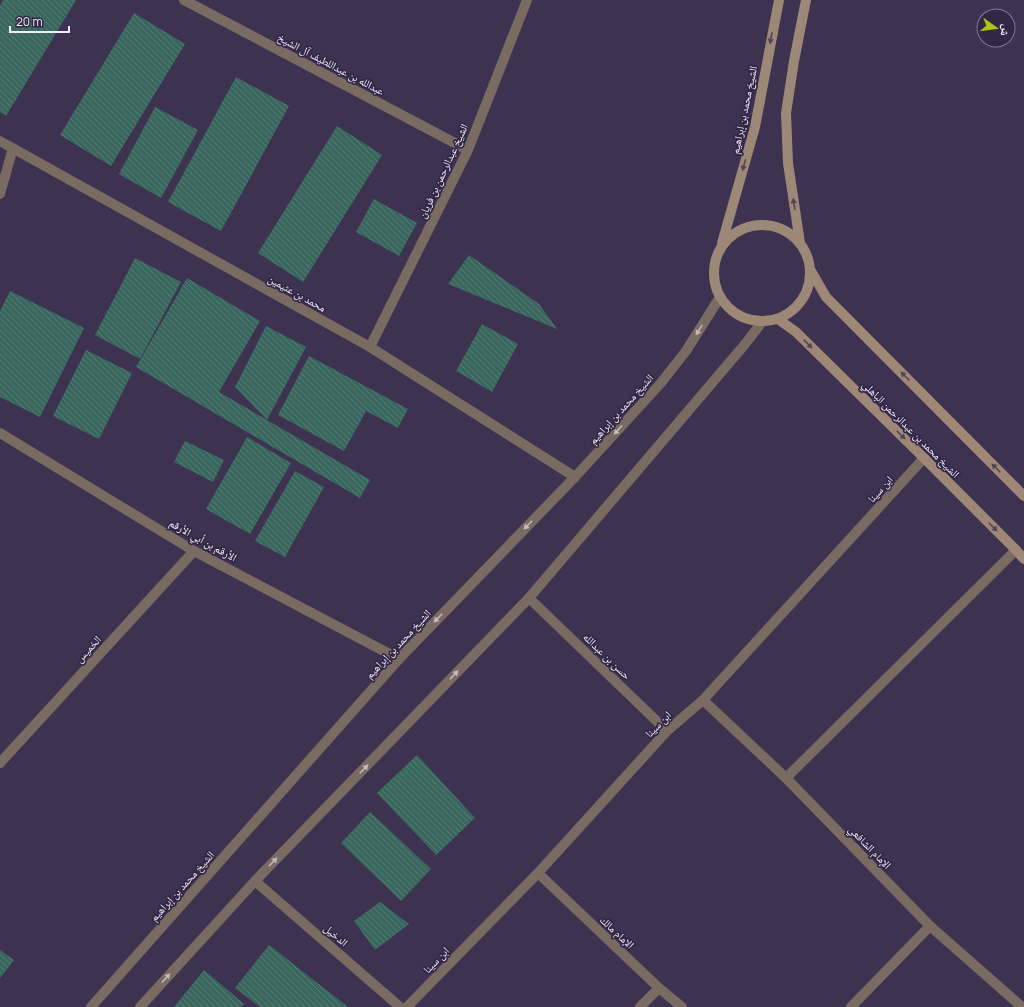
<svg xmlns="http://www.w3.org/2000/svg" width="1024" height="1007" viewBox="0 0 1024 1007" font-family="Manrope,'Noto Naskh Arabic',sans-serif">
	<defs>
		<pattern id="building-back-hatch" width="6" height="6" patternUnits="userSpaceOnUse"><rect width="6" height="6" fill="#39675e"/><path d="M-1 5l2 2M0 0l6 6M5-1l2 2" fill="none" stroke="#567d76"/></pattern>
	</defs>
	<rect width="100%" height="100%" fill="#3d3250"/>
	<path fill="url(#building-back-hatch)" d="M 3,0 L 76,0 L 6,116 L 0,112 L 0,6 Z
		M 134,13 L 185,44 L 111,166 L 60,135 Z
		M 236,77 L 289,106 L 221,231 L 168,202 Z
		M 155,107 L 198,130 L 161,198 L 119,174 Z
		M 337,126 L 382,155 L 303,282 L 258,253 Z
		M 374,199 L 417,223 L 399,256 L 356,232 Z
		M 469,255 L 539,304 L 557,329 L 448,284 Z
		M 135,258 L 181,282 L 140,359 L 95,335 Z
		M 187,278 L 260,321 L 219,392 L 267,420 L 235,387 L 266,326 L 306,347 L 267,420 L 370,480 L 360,498 L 136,367 Z
		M 10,291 L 84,328 L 40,417 L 0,397 L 0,311 Z
		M 482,324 L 518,344 L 492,392 L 456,371 Z
		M 86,350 L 132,373 L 99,439 L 53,416 Z
		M 309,356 L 408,409 L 398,428 L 366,411 L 344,451 L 278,415 Z
		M 247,437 L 291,463 L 250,534 L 206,509 Z
		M 185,441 L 224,460 L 213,482 L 174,462 Z
		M 295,471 L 324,487 L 285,557 L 255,541 Z
		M 417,755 L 475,818 L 436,855 L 377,793 Z
		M 370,812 L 431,869 L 401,901 L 341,843 Z
		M 380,902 L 409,924 L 375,950 L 354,921 Z
		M 269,945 L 348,1007 L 260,1007 L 235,988 Z
		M 0,950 L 14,960 L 0,978 Z
		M 204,970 L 244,1004 L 241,1007 L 174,1007 Z"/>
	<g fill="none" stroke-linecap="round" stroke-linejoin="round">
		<path stroke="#796b61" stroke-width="10" d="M 184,0 L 468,150
			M 0,141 L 370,347 L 575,477
			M 0,194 L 13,148
			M 370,347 L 468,150 L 527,0
			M 0,433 L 194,551 L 399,659
			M 529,598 L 667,731
			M 703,700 L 786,778 L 930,926 L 1022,1007
			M 0,763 L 194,551
			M 786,778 L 1016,550
			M 538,873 L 659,988 L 682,1007
			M 255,881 L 400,1007
			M 407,1007 L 538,873 L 667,731 L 703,700 L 924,458
			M 640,1007 L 659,988
			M 851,1007 L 930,926"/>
		<path stroke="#796b61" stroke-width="10" d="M 91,1007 L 399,659 L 575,477 L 660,384 L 686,351 L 720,297
			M 140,1007 L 255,881 L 529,598 L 746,343 L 762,322"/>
		<path stroke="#9d8776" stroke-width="10" d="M714 273a48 48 0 1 1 96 0a48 48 0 1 1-96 0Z
			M 722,243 L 755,127 L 779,0
			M 800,243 L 788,163 L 786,113 L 794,61 L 806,0
			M 811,271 L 826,297 L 1024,496
			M 778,319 L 796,332 L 924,458 L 1016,550 L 1024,559"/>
	</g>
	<defs><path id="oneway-solid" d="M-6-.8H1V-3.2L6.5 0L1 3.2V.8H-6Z"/></defs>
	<g fill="#524454">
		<use href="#oneway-solid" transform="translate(771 38) rotate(101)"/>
		<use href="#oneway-solid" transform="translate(744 165) rotate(106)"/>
		<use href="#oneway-solid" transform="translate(794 204) rotate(-99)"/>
		<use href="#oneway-solid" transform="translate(808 344) rotate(45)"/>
		<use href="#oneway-solid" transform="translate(905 376) rotate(-135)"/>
		<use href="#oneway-solid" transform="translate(901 435) rotate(45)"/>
		<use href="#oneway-solid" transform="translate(996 468) rotate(-135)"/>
		<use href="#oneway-solid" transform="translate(993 527) rotate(45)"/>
	</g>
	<g fill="#c2b9bf">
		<use href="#oneway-solid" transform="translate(699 330) rotate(122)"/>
		<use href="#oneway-solid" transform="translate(618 430) rotate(132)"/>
		<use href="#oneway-solid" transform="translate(528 525) rotate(134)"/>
		<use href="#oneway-solid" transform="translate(438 618) rotate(134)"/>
		<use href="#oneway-solid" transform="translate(454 675) rotate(-46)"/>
		<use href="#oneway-solid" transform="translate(364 769) rotate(-46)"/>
		<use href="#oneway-solid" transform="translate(273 862) rotate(-46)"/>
		<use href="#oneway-solid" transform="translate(166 978) rotate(-48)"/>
	</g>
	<g text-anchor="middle" stroke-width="3.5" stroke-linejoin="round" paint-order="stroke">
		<g font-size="11" fill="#f2edfd" stroke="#322845">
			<text transform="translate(331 64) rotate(28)" y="4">عبدالله بن عبداللطيف آل الشيخ</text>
			<text transform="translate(744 110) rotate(-78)" y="4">الشيخ محمد بن إبراهيم</text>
			<text transform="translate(443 171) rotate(-65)" y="4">الشيخ عبدالرحمن بن فريان</text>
			<text transform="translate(297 293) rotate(29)" y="4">محمد بن عثيمين</text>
			<text transform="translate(621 409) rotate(-48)" y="4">الشيخ محمد بن إبراهيم</text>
			<text transform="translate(911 429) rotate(45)" y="4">الشيخ محمد بن عبدالرحمن الباهلي</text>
			<text transform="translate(880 489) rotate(-48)" y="4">ابن سينا</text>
			<text transform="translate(203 540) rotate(29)" y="4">الأرقم بن أبي الأرقم</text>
			<text transform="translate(398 644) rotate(-47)" y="4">الشيخ محمد بن إبراهيم</text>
			<text transform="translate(88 649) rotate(-47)" y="4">الخميس</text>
			<text transform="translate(607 656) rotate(44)" y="4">حسن بن عبدالله</text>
			<text transform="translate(658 724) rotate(-45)" y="4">ابن سينا</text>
			<text transform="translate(870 847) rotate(46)" y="4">الإمام الشافعي</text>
			<text transform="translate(182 886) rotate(-48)" y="4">الشيخ محمد بن إبراهيم</text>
			<text transform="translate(617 932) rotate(43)" y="4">الإمام مالك</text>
			<text transform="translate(336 935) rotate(41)" y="4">الدخيل</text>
			<text transform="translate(436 960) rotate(-46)" y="4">ابن سينا</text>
		</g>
	</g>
	<g transform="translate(996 28) rotate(104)"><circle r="19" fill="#322845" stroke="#7f778f"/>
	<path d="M0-3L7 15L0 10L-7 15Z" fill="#abc614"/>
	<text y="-6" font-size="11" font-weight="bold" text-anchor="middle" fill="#f2edfd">ش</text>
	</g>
	<path d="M10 26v6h59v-6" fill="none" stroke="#f2edfd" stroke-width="2"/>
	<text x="16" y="26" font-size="12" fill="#f2edfd" stroke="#322845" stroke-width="3" paint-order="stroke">20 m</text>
</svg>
